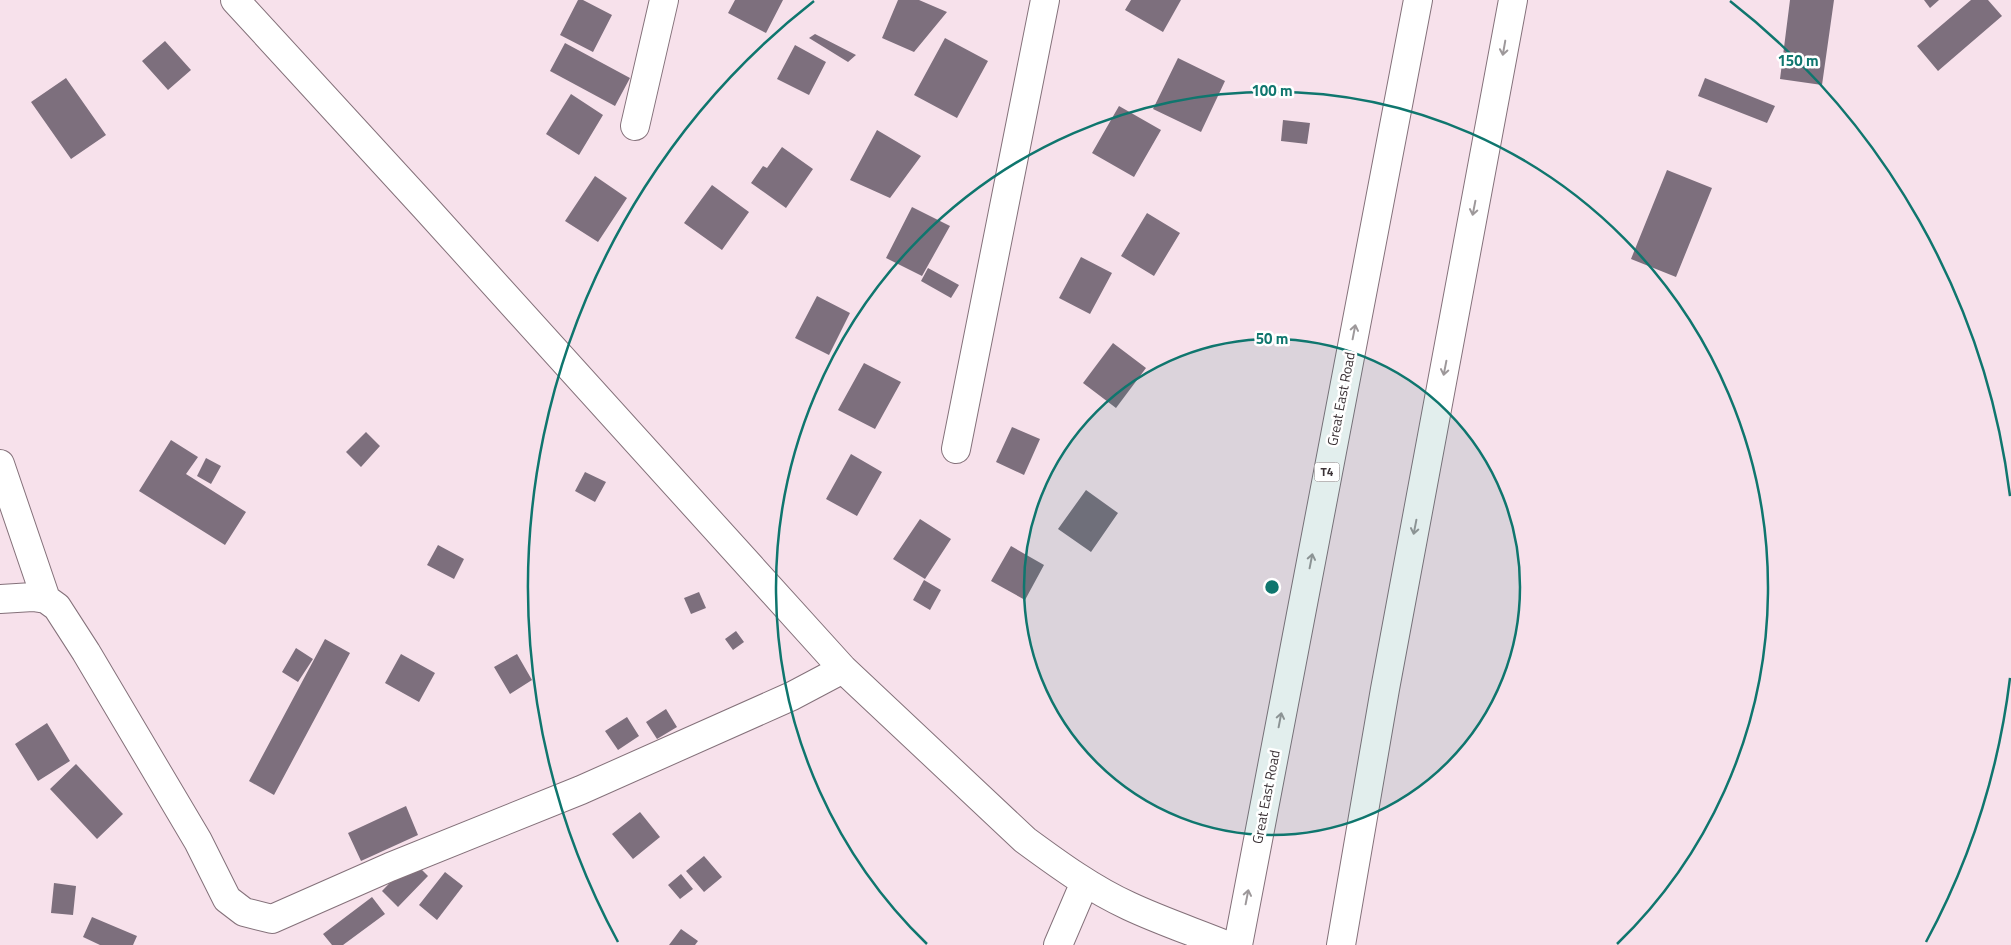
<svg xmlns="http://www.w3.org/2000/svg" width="2011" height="945" viewBox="0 0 2011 945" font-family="'Titillium Web',sans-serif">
	<rect width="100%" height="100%" fill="#f7e1eb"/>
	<path fill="#7d6f7d" d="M 578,0 L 583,0 L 612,15 L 593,52 L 560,35 Z
		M 735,0 L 783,0 L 766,33 L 728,13 Z
		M 898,0 L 919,0 L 947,12 L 914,52 L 882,38 Z
		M 1131,0 L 1181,0 L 1163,32 L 1125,10 Z
		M 1790,0 L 1834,0 L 1822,85 L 1780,79 Z
		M 1924,0 L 1939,0 L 1930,8 Z
		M 1971,0 L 1988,0 L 2002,16 L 1938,71 L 1917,46 Z
		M 815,34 L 856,55 L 848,62 L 809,38 Z
		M 945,38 L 988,61 L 957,118 L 914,95 Z
		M 165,41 L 191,70 L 168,90 L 142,61 Z
		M 565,43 L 630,78 L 615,106 L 550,71 Z
		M 795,45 L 826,62 L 809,95 L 777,79 Z
		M 1178,58 L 1225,81 L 1201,132 L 1153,109 Z
		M 66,78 L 106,135 L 71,159 L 31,102 Z
		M 1705,78 L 1775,106 L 1767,123 L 1698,96 Z
		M 571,94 L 603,115 L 579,155 L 546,134 Z
		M 1119,106 L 1161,130 L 1134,177 L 1092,153 Z
		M 1283,120 L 1310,123 L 1307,144 L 1281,141 Z
		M 877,130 L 921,156 L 890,198 L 850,180 Z
		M 782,147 L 813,169 L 786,208 L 751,183 L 763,166 L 767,168 Z
		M 1667,170 L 1712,188 L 1676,277 L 1631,259 Z
		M 595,176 L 627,198 L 598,242 L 565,221 Z
		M 712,185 L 749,212 L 722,250 L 684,223 Z
		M 912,207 L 950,226 L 922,276 L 886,258 Z
		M 1147,213 L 1180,233 L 1154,276 L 1121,256 Z
		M 1081,257 L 1112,273 L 1090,314 L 1059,298 Z
		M 928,268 L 959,285 L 951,298 L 921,281 Z
		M 817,296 L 850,313 L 829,355 L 795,338 Z
		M 1113,343 L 1146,368 L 1116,408 L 1083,383 Z
		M 864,363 L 901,382 L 875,429 L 838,410 Z
		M 1012,427 L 1040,439 L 1024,475 L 996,462 Z
		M 366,432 L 380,446 L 361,467 L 346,452 Z
		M 171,440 L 198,457 L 186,474 L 246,512 L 225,545 L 139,491 Z
		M 851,454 L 882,472 L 857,516 L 826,499 Z
		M 206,458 L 221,466 L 211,484 L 197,476 Z
		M 585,472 L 606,482 L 595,502 L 575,491 Z
		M 1086,490 L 1118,513 L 1091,552 L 1058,529 Z
		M 920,519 L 951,539 L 925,579 L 893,559 Z
		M 438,545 L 464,559 L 454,579 L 427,565 Z
		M 1011,546 L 1044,565 L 1025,600 L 991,581 Z
		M 924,580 L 941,590 L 930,610 L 913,600 Z
		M 699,592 L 706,608 L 691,614 L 684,598 Z
		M 736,631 L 744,642 L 733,650 L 725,639 Z
		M 325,639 L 350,653 L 274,795 L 249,781 Z
		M 296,648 L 313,659 L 298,682 L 282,672 Z
		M 401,654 L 435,673 L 419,702 L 385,683 Z
		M 517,654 L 532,680 L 510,694 L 494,667 Z
		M 666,709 L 677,727 L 657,739 L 646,722 Z
		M 627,717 L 639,736 L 618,750 L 605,731 Z
		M 47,723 L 70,761 L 38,781 L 15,744 Z
		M 76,764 L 123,814 L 97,839 L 50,789 Z
		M 406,806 L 418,835 L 361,861 L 348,833 Z
		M 640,812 L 660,837 L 633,859 L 612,834 Z
		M 704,856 L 722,877 L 704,892 L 686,871 Z
		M 412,860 L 428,876 L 398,907 L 382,891 Z
		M 445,872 L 463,886 L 437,920 L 419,905 Z
		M 681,874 L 693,889 L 680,899 L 668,885 Z
		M 54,883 L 76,886 L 73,915 L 51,913 Z
		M 372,897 L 385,914 L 343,945 L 332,945 L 323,934 Z
		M 92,917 L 137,936 L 133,945 L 100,945 L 83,937 Z
		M 681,929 L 698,941 L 695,945 L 669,945 Z"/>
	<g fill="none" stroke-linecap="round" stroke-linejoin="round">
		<defs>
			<path id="minor" d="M 235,0 L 424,206 L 843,669 L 1025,840 C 1059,865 1092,889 1129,906 C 1161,921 1194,932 1226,945
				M 635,126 L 664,0
				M 956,449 L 1045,0
				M 0,464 L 46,599
				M 0,599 L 33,597 L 46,599 L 57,607 L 86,652 L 198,841 L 227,899 L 244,912 L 272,919 L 390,867 L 581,790 L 792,696 L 843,669
				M 1058,945 L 1085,882"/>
			<path id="major" d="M 1238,945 L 1418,0
				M 1341,945 L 1385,689 L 1513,0"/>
		</defs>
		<use href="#minor" stroke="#84717a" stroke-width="30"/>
		<use href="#major" stroke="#84717a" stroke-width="30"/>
		<use href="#minor" stroke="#fff" stroke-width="28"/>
		<use href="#major" stroke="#fff" stroke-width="28"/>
	</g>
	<defs><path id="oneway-shaft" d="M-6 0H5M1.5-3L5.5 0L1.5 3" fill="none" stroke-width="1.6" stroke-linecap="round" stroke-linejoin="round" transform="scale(1.25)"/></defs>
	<g stroke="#9d989a">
		<use href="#oneway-shaft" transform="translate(1504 48) rotate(100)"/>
		<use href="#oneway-shaft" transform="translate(1474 208) rotate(101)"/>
		<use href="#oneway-shaft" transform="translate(1354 332) rotate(-79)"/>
		<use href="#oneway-shaft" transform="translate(1445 368) rotate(101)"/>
		<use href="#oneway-shaft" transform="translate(1415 527) rotate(101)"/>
		<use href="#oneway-shaft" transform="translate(1311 561) rotate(-79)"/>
		<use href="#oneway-shaft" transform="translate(1280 720) rotate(-79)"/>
		<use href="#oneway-shaft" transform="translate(1247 897) rotate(-79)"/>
	</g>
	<circle cx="1272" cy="587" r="248" fill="#0f766e" fill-opacity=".12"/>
	<g fill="none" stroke="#0f766e" stroke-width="2.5">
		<circle cx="1272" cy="587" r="248"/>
		<path d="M927 944A496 496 0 1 1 1617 944"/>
		<path d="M2010 678A744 744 0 0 1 1926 942M618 942A744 744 0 0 1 814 1M1730 1A744 744 0 0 1 2010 496"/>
	</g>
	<g text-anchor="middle" stroke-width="5" stroke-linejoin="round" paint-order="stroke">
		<rect fill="#fff" stroke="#767072" stroke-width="1" x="1314.5" y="462.5" width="25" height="19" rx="4"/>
		<g font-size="12" font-weight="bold" fill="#3b3236">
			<text x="1327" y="476">T4</text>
		</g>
		<g font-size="14" fill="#3b3236" stroke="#fff">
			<text transform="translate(1341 399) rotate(-79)" y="5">Great East Road</text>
			<text transform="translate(1266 797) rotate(-79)" y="5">Great East Road</text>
		</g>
	</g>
	<circle cx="1272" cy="587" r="8" fill="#0f766e" stroke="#fff" stroke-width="2.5"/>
	<g font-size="15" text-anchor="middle" font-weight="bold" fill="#0f766e" stroke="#fff" stroke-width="5" stroke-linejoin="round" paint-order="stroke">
		<text x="1798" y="66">150 m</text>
		<text x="1272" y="96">100 m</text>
		<text x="1272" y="344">50 m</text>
	</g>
</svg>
